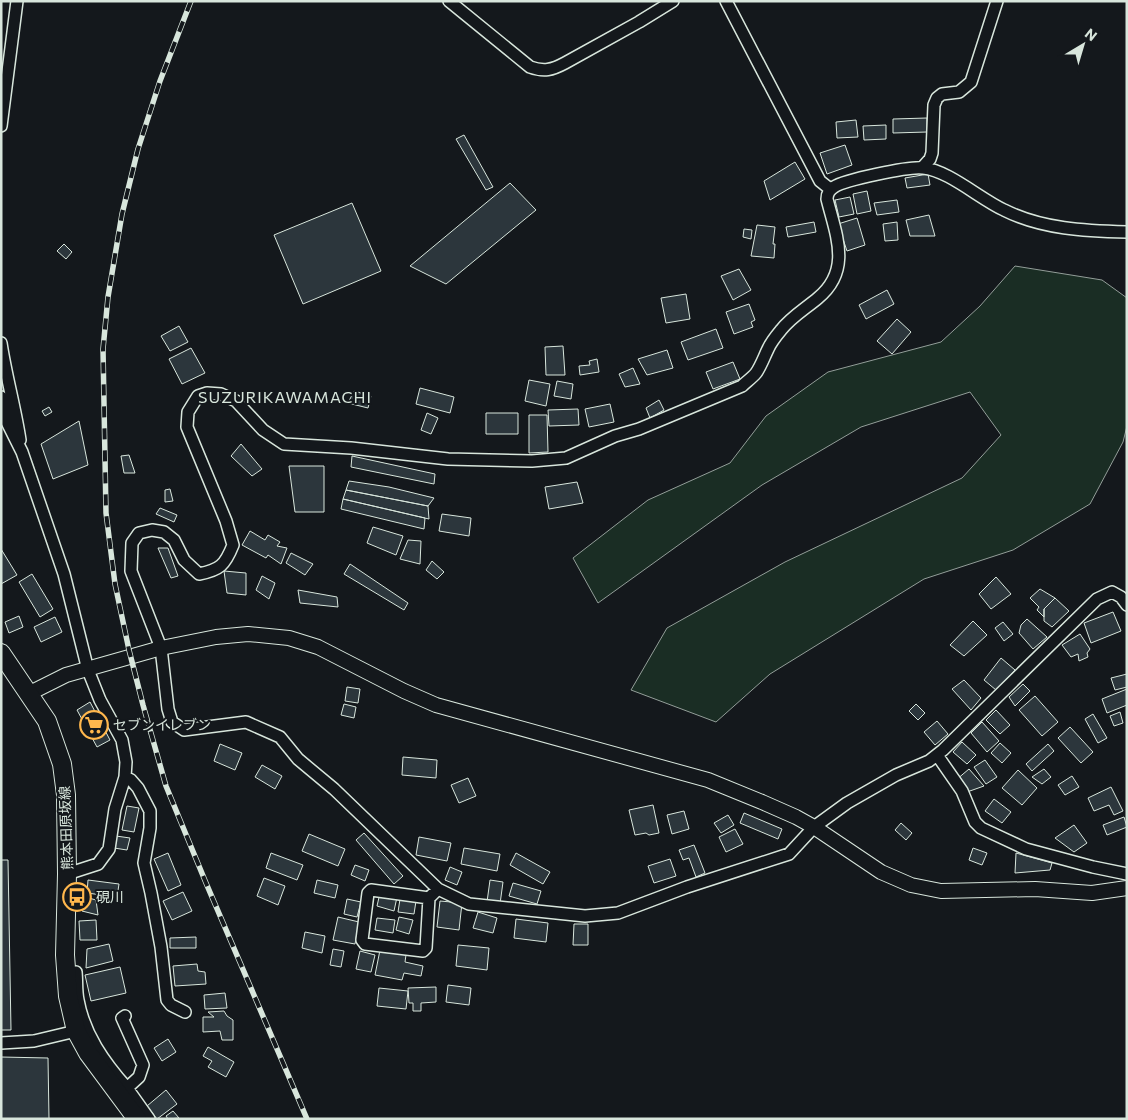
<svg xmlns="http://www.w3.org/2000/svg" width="1128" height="1120" viewBox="0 0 1128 1120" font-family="Commissioner,'Noto Sans JP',sans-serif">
	<rect width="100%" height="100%" fill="#14181c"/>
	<path fill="#1a2d24" stroke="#939e99" d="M 1015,266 L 1102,280 L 1127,298 L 1127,426 L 1123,442 L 1090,504 L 1013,550 L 924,579 L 770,674 L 716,722 L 631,690 L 667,628 L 785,562 L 962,478 L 1001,435 L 970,392 L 861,427 L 762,485 L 598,603 L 573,558 L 648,500 L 730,463 L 766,416 L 828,372 L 941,342 L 980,306 Z"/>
	<path fill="#2c363c" stroke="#d8e6dc" d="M 927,118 L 927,132 L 893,133 L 893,119 Z
		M 856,120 L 858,137 L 837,138 L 836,122 Z
		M 886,125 L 886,139 L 864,140 L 863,126 Z
		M 464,135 L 493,187 L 486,190 L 456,139 Z
		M 845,145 L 852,165 L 827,174 L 820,153 Z
		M 795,162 L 805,179 L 770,200 L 764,181 Z
		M 928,174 L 930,185 L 907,188 L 905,178 Z
		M 510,183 L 536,210 L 446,284 L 410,266 Z
		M 867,191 L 871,211 L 857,214 L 853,194 Z
		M 850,197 L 854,214 L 839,217 L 835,200 Z
		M 897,200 L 899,212 L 877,215 L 874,203 Z
		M 352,203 L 381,271 L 303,304 L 274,235 Z
		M 929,215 L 935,236 L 910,236 L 906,220 Z
		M 857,218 L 865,245 L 847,251 L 838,224 Z
		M 814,222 L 816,232 L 788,237 L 786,227 Z
		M 897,222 L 898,240 L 885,241 L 883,224 Z
		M 757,225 L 775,227 L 773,244 L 775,244 L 774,258 L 751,256 Z
		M 744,229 L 752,230 L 751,239 L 743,237 Z
		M 64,244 L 72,252 L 66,259 L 57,251 Z
		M 739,269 L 751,290 L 733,300 L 721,276 Z
		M 887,290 L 894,304 L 866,319 L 859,305 Z
		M 686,294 L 690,319 L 666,323 L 661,298 Z
		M 749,304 L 755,320 L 751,322 L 753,327 L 734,334 L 726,312 Z
		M 897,319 L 911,332 L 892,354 L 877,341 Z
		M 179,326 L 188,342 L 170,351 L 161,336 Z
		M 716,329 L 723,348 L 688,360 L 681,342 Z
		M 563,346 L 565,375 L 546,375 L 545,347 Z
		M 191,348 L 205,373 L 182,384 L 169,359 Z
		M 667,350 L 673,368 L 647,375 L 638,359 Z
		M 597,359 L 599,372 L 580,375 L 579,366 L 590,365 L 589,361 Z
		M 733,362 L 740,379 L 713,389 L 706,372 Z
		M 633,368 L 640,384 L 625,387 L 619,374 Z
		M 529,380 L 550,384 L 546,406 L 525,401 Z
		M 557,381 L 573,384 L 571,399 L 554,396 Z
		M 420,388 L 454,397 L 450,413 L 416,404 Z
		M 354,391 L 371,396 L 368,408 L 348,403 Z
		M 659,400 L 664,410 L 650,418 L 646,408 Z
		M 610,404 L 614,422 L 589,427 L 585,409 Z
		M 49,407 L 52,412 L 45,416 L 42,411 Z
		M 578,409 L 579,425 L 549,426 L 548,410 Z
		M 427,413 L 438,418 L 431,434 L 421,430 Z
		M 486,413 L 518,413 L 518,434 L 486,434 Z
		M 529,415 L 547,415 L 548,452 L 529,453 Z
		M 79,421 L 88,465 L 53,479 L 41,444 Z
		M 241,444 L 262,469 L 252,476 L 231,456 Z
		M 129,455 L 135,473 L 124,473 L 121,456 Z
		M 352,456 L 435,474 L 434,484 L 351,467 Z
		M 289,466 L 324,466 L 324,512 L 295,512 Z
		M 349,481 L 389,487 L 434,498 L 428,506 L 346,490 Z
		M 577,482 L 583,503 L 549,509 L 545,487 Z
		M 170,489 L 173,501 L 165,502 L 165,490 Z
		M 346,490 L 428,506 L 429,519 L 343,499 Z
		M 343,499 L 425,518 L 424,529 L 341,509 Z
		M 160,508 L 177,515 L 174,522 L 156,514 Z
		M 442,514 L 471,518 L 469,536 L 439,531 Z
		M 373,527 L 403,536 L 396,555 L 367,543 Z
		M 250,531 L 265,540 L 268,535 L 280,542 L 277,546 L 287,548 L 281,564 L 268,555 L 266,558 L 242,545 Z
		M 408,540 L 421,541 L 420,564 L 400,559 Z
		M 158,548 L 168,548 L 178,576 L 171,578 Z
		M 1,549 L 17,575 L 1,584 Z
		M 291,553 L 313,564 L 305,575 L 286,563 Z
		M 432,561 L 444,572 L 437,579 L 426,570 Z
		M 350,564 L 408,603 L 404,610 L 344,574 Z
		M 224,571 L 246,573 L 246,595 L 227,593 Z
		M 32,574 L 53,609 L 40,617 L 19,582 Z
		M 262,576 L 275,583 L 269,599 L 256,590 Z
		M 996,577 L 1011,594 L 991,609 L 979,594 Z
		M 1040,589 L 1055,598 L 1044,609 L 1044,617 L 1037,610 L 1039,607 L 1030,598 Z
		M 298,590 L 337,597 L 338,607 L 300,603 Z
		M 1055,598 L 1069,611 L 1052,627 L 1044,621 L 1044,609 Z
		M 1113,612 L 1121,631 L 1091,643 L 1084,623 Z
		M 19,616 L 23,627 L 9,633 L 5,622 Z
		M 55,617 L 62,632 L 41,642 L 34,627 Z
		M 1027,619 L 1047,637 L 1033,649 L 1019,633 L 1021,625 Z
		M 973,621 L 987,635 L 964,656 L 950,645 Z
		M 1003,622 L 1013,634 L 1004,641 L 995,628 Z
		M 1080,634 L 1090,649 L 1087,653 L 1088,657 L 1079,661 L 1078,654 L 1071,657 L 1062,645 Z
		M 1001,658 L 1015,670 L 996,690 L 984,680 Z
		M 1127,674 L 1127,687 L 1115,690 L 1111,678 Z
		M 964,680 L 981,698 L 971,710 L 952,689 Z
		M 1023,684 L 1030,691 L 1015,706 L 1009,697 Z
		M 347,687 L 360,689 L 358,703 L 345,701 Z
		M 1127,689 L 1127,705 L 1107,713 L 1102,699 Z
		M 1035,696 L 1058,722 L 1042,736 L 1019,710 Z
		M 90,702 L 110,740 L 97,747 L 77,710 Z
		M 344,704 L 356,707 L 354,718 L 341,715 Z
		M 916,704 L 925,713 L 918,720 L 909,711 Z
		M 996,710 L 1010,725 L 1000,734 L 986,720 Z
		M 1120,712 L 1123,723 L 1114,726 L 1110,716 Z
		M 1093,714 L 1107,738 L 1098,743 L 1085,719 Z
		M 937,721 L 948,734 L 935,745 L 924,732 Z
		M 982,722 L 999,741 L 987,752 L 971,733 Z
		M 1070,727 L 1093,752 L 1081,763 L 1058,738 Z
		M 962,742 L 976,755 L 967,764 L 953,752 Z
		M 1000,743 L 1011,753 L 1002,763 L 991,753 Z
		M 220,744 L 242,753 L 235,770 L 214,761 Z
		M 1048,744 L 1054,751 L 1032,771 L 1026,764 Z
		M 403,757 L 437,760 L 436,778 L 402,775 Z
		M 985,760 L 997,777 L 986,784 L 974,767 Z
		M 262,765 L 282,776 L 275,789 L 255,777 Z
		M 969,769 L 984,786 L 967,792 L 956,780 Z
		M 1044,769 L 1051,777 L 1042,784 L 1032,777 Z
		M 1018,770 L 1037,788 L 1022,805 L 1002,788 Z
		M 1072,776 L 1079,787 L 1065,795 L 1058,785 Z
		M 468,778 L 476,796 L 459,803 L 451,785 Z
		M 1111,787 L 1123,811 L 1114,815 L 1109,805 L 1094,811 L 1088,798 Z
		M 994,799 L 1011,812 L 1002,823 L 985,811 Z
		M 653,805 L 659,833 L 649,835 L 646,833 L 635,835 L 629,810 Z
		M 127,806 L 139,808 L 134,832 L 122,830 Z
		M 684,811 L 689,829 L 672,834 L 667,815 Z
		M 744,813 L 782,829 L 778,839 L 740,823 Z
		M 728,815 L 734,825 L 721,833 L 714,823 Z
		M 1124,817 L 1127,827 L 1107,835 L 1103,825 Z
		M 901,823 L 912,833 L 906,840 L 895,830 Z
		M 1074,825 L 1087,843 L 1074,852 L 1055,838 Z
		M 735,829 L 743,844 L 726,852 L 719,837 Z
		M 364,833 L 403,876 L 394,884 L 356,840 Z
		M 309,834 L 345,849 L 338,866 L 302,851 Z
		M 116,836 L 130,838 L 127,850 L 114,848 Z
		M 419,837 L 451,843 L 447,861 L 416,855 Z
		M 694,845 L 705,873 L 696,877 L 689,858 L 683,860 L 679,850 Z
		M 464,848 L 500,854 L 497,871 L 461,864 Z
		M 973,848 L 987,853 L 982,865 L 969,860 Z
		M 168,853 L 181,885 L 168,891 L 154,859 Z
		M 271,853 L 303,865 L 297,880 L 266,868 Z
		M 516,853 L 550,872 L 543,884 L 510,865 Z
		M 1016,853 L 1052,863 L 1050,870 L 1015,873 Z
		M 670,859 L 676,876 L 654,883 L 648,866 Z
		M 1,860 L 8,860 L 11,1030 L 1,1030 Z
		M 355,865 L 369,870 L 365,881 L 351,875 Z
		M 450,867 L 462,872 L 457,885 L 445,880 Z
		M 264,878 L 285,886 L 278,905 L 257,896 Z
		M 88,880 L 119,884 L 117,897 L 87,893 Z
		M 317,880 L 338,885 L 335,898 L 314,893 Z
		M 490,880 L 503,882 L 500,904 L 487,902 Z
		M 513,883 L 541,891 L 537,904 L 509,896 Z
		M 183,892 L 192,911 L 172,920 L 163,901 Z
		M 380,893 L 397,897 L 394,911 L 377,906 Z
		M 85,897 L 96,900 L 98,915 L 82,911 Z
		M 347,899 L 361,902 L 357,917 L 344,914 Z
		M 400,899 L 416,901 L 414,914 L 398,912 Z
		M 440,901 L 462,903 L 459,930 L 437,927 Z
		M 478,912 L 497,918 L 493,933 L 473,928 Z
		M 338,917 L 359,922 L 355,944 L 333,940 Z
		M 399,917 L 413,920 L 409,934 L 396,930 Z
		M 377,918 L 395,920 L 393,933 L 375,930 Z
		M 516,919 L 548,923 L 546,942 L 514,938 Z
		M 96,920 L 97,940 L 80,940 L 79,921 Z
		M 574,924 L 588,924 L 588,945 L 573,945 Z
		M 305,932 L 325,936 L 322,953 L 302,948 Z
		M 196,937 L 196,948 L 170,948 L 170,938 Z
		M 109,944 L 113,961 L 86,968 L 87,949 Z
		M 458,945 L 489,948 L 487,970 L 456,966 Z
		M 333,949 L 344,951 L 341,967 L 330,965 Z
		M 380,950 L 406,955 L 405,962 L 423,966 L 421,976 L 404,973 L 402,980 L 375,975 Z
		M 360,951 L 375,955 L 371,972 L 356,969 Z
		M 197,964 L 198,971 L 205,972 L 206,984 L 175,986 L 173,966 Z
		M 120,967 L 126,993 L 91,1001 L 85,975 Z
		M 448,985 L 471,988 L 469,1005 L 446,1002 Z
		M 436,987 L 436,1002 L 421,1003 L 421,1011 L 413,1011 L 413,1003 L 409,1003 L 408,988 Z
		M 379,988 L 408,991 L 406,1009 L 377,1006 Z
		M 225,993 L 227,1008 L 205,1009 L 204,995 Z
		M 224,1011 L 227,1016 L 233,1020 L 233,1040 L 222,1040 L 220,1031 L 203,1032 L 203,1017 L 214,1017 L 208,1012 Z
		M 168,1039 L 176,1052 L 162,1061 L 154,1048 Z
		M 208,1047 L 234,1062 L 226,1077 L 208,1067 L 212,1061 L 203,1056 Z
		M 1,1057 L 48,1058 L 49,1119 L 1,1119 Z
		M 166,1090 L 177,1104 L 157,1119 L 147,1106 Z
		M 173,1111 L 179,1118 L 168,1119 L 166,1116 Z"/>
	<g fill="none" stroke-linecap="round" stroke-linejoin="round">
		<defs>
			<path id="minor" d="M 449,1 L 530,67 C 544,72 552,70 565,63 L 639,22 L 673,1
				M 726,1 L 820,181 L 830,189
				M 1,126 L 17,1
				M 922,168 L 930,159 L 932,153 L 934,105 L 937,98 L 942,94 L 959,92 L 971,82 L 997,1
				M 1127,232 C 1085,231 1042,229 1004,210 C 980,199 948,170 923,168 C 910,166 844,180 834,187 C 829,190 827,194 827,199 C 836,235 852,270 818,298 C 805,309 791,317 781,330 C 776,336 771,342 768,349 C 764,357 761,366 756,373 C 752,378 746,382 742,386 L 639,429 L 615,436 L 566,458 L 532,461 L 448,459 L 351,448 L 284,444 L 263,430 L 236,401 L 221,394 L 207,393 L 198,396 L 188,412 L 187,427 L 226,521 L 233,545 C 225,565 220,570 199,574 L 184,560 L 174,540 L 164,532 L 152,530 L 139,533 L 132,543 L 131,571 L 161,648 L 168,709 L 172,722 L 184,730 L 246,722 L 280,737 L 298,759 L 334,789 L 438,889 L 469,904 L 585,916 L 618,913 L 687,887 L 789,854 L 814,827 L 847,803 L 896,775 L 929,761 L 943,750 L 1097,599 L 1112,592 L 1121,597 L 1127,605
				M 1,343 C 6,376 15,407 20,440
				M 1,397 L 6,420 L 22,452 L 64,574 L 88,670 L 100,700 L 122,740 L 126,762 L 125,777 L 115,809 L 109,849 L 98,864 L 67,874
				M 937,755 L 962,791 L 975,822 L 981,828 L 1026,849 L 1093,867 L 1127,874
				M 125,777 L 131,780 L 138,788 L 150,811 L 150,828 L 144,863 L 151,893 L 161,947 L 167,1000 L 171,1005 L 185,1012
				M 429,898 L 426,948 L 423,951 L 365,944 L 362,940 L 368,893 L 371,890 L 429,898 L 438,889
				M 76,972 C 77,981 76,991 78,1000 C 84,1034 104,1062 127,1088 L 139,1077 L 143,1065 L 122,1018 L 125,1016
				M 1,1043 L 34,1041 L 76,1031
				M 127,1088 L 149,1119"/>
			<path id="tertiary" d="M 28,694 L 66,675 L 161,648 L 216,637 L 248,634 L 289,638 L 318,647 L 404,691 L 436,705 L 708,780 L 762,802 L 796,817 L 814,827 L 881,872 L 911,885 L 941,891 L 1035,889 L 1092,893 L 1127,888"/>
			<path id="primary" d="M 1,653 L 47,721 L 62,764 L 66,795 L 67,874 L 65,955 L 68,996 L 76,1031 L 88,1053 L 137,1119"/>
		</defs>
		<use href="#minor" stroke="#d8e6dc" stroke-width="14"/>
		<use href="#tertiary" stroke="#d8e6dc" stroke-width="16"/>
		<use href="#primary" stroke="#d8e6dc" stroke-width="20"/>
		<use href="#minor" stroke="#14181c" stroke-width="11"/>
		<use href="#tertiary" stroke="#14181c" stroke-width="14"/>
		<use href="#primary" stroke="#14181c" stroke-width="18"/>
		<defs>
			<path id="rail" d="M 191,1 L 160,81 L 138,149 L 122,214 L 108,297 L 103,349 L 106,513 L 115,584 L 129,650 L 143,705 L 166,786 L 206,883 L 307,1119"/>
		</defs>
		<use href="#rail" stroke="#d8e6dc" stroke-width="5.5"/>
		<use href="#rail" stroke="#14181c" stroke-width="4" stroke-dasharray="11" stroke-linecap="butt"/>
	</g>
	<defs>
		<symbol id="supermarket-ring" viewBox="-11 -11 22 22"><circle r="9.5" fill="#14181c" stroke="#ffb74d" stroke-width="1.5"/><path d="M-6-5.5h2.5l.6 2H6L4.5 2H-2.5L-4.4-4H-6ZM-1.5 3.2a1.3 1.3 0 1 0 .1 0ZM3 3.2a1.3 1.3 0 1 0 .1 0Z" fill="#ffb74d"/></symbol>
		<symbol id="bus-ring" viewBox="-11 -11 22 22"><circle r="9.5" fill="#14181c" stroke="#ffb74d" stroke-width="1.5"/><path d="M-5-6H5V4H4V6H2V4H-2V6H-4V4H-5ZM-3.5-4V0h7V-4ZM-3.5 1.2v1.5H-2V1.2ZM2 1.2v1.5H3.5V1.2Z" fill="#ffb74d"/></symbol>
	</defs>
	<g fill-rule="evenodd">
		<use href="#supermarket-ring" x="78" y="709" width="32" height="32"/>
		<use href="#bus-ring" x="61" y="881" width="32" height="32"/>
	</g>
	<g text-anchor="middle" stroke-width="4" stroke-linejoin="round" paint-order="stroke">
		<g font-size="14" fill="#d8e6dc" stroke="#14181c" text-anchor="start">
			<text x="113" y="730">セブンイレブン</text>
			<text x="96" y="902">硯川</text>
		</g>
		<g font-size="14" fill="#d8e6dc" stroke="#14181c">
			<text transform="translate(66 828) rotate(-92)" y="5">熊本田原坂線</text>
		</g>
		<g font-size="16" letter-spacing="1" fill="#d8e6dc" stroke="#14181c">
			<text x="285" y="403">SUZURIKAWAMACHI</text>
		</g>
	</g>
	<rect width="1128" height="1120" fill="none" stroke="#d8e6dc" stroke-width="5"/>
	<g transform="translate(1083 45) rotate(38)" stroke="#14181c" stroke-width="4" paint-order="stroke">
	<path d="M0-4L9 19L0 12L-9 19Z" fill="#d8e6dc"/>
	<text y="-8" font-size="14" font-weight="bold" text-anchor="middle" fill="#d8e6dc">N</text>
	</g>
</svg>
